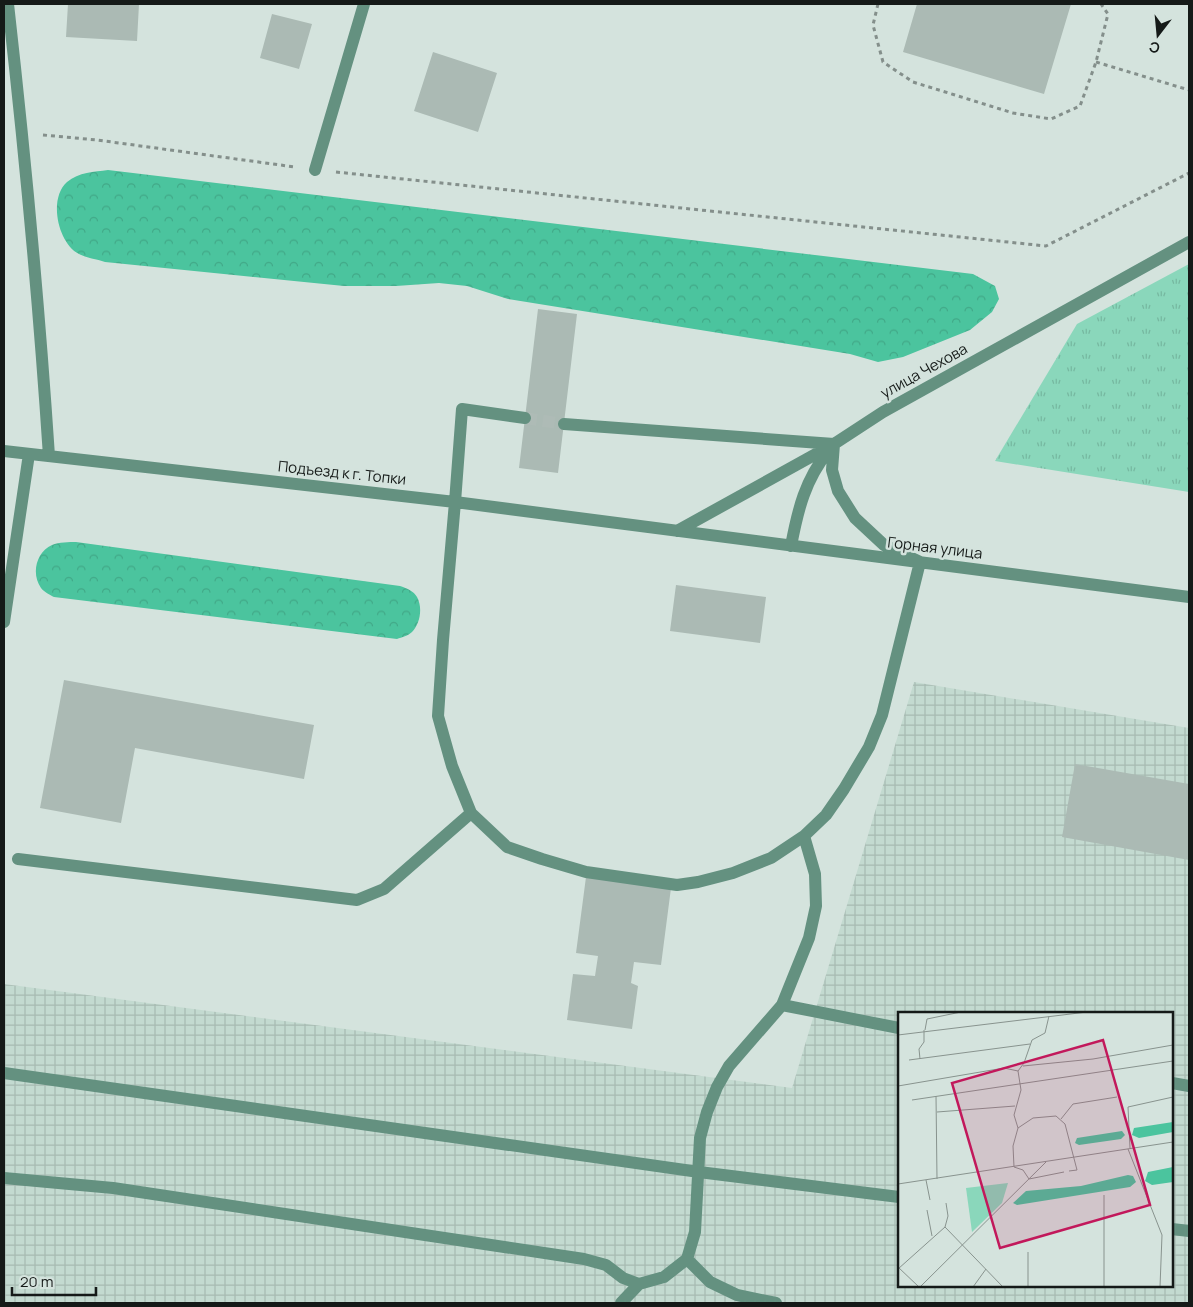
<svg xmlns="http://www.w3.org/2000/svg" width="1193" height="1307" viewBox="0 0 1193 1307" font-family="Manrope,sans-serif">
	<defs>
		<pattern id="industrial-grid" width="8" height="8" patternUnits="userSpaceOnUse" patternTransform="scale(1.25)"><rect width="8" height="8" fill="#c3dad0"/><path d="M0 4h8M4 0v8" fill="none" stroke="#a7bab2"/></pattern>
		<pattern id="forest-crowns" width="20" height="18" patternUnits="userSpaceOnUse" patternTransform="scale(1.25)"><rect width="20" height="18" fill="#4bc49e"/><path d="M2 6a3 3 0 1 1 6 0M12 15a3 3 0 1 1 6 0" fill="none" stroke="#41a887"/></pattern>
		<pattern id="park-tufts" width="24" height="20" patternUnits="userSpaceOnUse" patternTransform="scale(1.25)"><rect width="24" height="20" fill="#8ad7bb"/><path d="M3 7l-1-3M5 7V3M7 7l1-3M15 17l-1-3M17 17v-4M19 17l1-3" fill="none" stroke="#76b8a0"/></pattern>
	</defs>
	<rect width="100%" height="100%" fill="#d4e3dd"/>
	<path fill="url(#industrial-grid)" fill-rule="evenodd" d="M 914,682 L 1189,728 L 1189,1303 L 4,1303 L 4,984 L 792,1088 ZM 899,1013 L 1172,1013 L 1172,1286 L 899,1286 Z"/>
	<path fill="url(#forest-crowns)" d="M 108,170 L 973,274 L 995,286 L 999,299 L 992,312 L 970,330 L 903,357 L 878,362 L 850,354 L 508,299 L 467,286 L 439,283 L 396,286 L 344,286 L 105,262 C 97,259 86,258 79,254 C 58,243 48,199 67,182 C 79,172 94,172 108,170 Z
		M 76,542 L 400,586 C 406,588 414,591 417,597 C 423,608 420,624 412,632 C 408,636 402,637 397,639 L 54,597 C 50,595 44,592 41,588 C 31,574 36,552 52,545 C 59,542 69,542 76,542 Z"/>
	<path fill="url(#park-tufts)" d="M 1189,264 L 1189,492 L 995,461 L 1077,324 Z"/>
	<path fill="#abbab4" d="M 68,4 L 139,4 L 137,41 L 66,37 Z
		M 917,4 L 1071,4 L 1044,94 L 903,52 Z
		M 272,14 L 312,24 L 299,69 L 260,58 Z
		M 433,52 L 497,73 L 478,132 L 414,111 Z
		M 538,309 L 577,314 L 558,473 L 519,468 Z
		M 676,585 L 766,597 L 760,643 L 670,631 Z
		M 64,680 L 314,725 L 304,779 L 135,748 L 121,823 L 40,808 Z
		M 1075,764 L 1189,784 L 1189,860 L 1062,837 Z
		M 586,877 L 671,888 L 661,965 L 634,962 L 631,983 L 638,986 L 632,1029 L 567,1020 L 573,974 L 595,976 L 598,956 L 576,953 Z"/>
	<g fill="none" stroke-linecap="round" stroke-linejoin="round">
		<path stroke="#aebbb6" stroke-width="12" stroke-dasharray="12 6" stroke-linecap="butt" d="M 525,418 L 564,424"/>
		<path stroke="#848f8b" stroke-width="3" stroke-dasharray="4 4" stroke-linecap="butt" d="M 878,4 L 873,25 L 883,62 L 913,82 L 1013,113 L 1051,119 L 1080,106 L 1096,62 L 1108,14 L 1101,4
			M 1096,62 L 1189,90
			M 43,135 L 97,140 L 295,167
			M 336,172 L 1046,246 L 1189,173"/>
		<path stroke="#649180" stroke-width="12" d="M 8,4 C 25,154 39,305 49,456
			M 315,170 L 364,4
			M 525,418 L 462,409 L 455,502 L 443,640 L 438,716 L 452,766 L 471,813 L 507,847 L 542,859 L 586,872 L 677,885 L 698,882 L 733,873 L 771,858 L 804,836 L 826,815 L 844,789 L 869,747 L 882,715 L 920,562 L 884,545 L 855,518 L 838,491 L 832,470 L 834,444
			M 564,424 L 834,444
			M 4,451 L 455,502 L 1189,597
			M 677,531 L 834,444 L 883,412 L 1189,242
			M 791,546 C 798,509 805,480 829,450
			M 4,622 L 29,454
			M 18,859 L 357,900 L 384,889 L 471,813
			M 782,1005 L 899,1028
			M 4,1073 L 699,1172 L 899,1197
			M 1172,1083 L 1189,1086
			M 4,1178 L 113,1188 L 584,1259 L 606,1265 L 623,1278 L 639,1284
			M 1172,1229 L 1189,1231
			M 687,1259 L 710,1282 L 737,1295 L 776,1303
			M 621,1303 L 639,1284 L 664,1277 L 687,1259 L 695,1232 L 700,1138 L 707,1112 L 717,1087 L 729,1066 L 782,1005 L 809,938 L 816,906 L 815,874 L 804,836"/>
	</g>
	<g text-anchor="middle" stroke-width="5" stroke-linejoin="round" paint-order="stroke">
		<g font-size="15" fill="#151a18" stroke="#d4e3dd">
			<text transform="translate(924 371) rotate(-29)" y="5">улица Чехова</text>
			<text transform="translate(342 473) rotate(6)" y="5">Подъезд к г. Топки</text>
			<text transform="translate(935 548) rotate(7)" y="5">Горная улица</text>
		</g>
	</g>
	<g transform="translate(898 1012)">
		<rect width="275" height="275" fill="#d4e3dd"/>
		<path d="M 275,110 L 275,120 L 241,126 L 234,123 L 236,116 ZM 224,119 L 227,123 L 223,127 L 181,133 L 177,131 L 179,126 ZM 275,155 L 275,170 L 254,173 L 247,169 L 250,160 ZM 230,163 L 235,164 L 238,170 L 232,175 L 119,193 L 115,191 L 128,179 L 183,174 Z" fill="#4bc49e"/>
		<path d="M 110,171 L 104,191 L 74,220 L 68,176 Z" fill="#8ad7bb"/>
		<path fill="none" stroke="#88938e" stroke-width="1" d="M 27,18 L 29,7 L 63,0M 0,23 L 189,0M 22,47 L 21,37 L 26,30 L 26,18M 11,48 L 132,32M 125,54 L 195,47 L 275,33M 0,74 L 106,56 L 120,59M 38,84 L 39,167M 14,88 L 275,49M 39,100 L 117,94M 163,107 L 175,92 L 219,85M 120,116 L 116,103 L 123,78 L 120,59 L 126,51 L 134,28 L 147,21 L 151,4M 232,136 L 230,95 L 275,85M 230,137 L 264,223 L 262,275M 131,167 L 125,158 L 116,155 L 115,134 L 120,116 L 135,106 L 158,104 L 167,112 L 179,158 L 171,159M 131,167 L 166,160M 28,168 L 32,188M 0,172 L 275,130M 48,191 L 50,204 L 47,215 L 105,275M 29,198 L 34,224M 0,255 L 21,275M 0,257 L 47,215M 22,275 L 148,150M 75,275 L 88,257M 130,275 L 130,240M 206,275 L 206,183"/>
		<path fill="#c2185b" fill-opacity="0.15" stroke="#c2185b" stroke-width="2.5" d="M 205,28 L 252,193 L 102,236 L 54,71 Z"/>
		<rect width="275" height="275" fill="none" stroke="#151a18" stroke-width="2.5"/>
	</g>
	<rect width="1193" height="1307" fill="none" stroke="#151a18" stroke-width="10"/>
	<g transform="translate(1158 35) rotate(196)" stroke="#d4e3dd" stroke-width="4" paint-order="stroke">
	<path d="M0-4L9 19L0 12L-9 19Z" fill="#151a18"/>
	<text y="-8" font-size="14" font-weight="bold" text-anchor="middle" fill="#151a18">С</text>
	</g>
	<path d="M12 1287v8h84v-8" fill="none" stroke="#151a18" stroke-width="2.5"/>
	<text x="20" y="1287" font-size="15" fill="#151a18" stroke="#d4e3dd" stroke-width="4" paint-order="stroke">20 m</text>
</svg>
